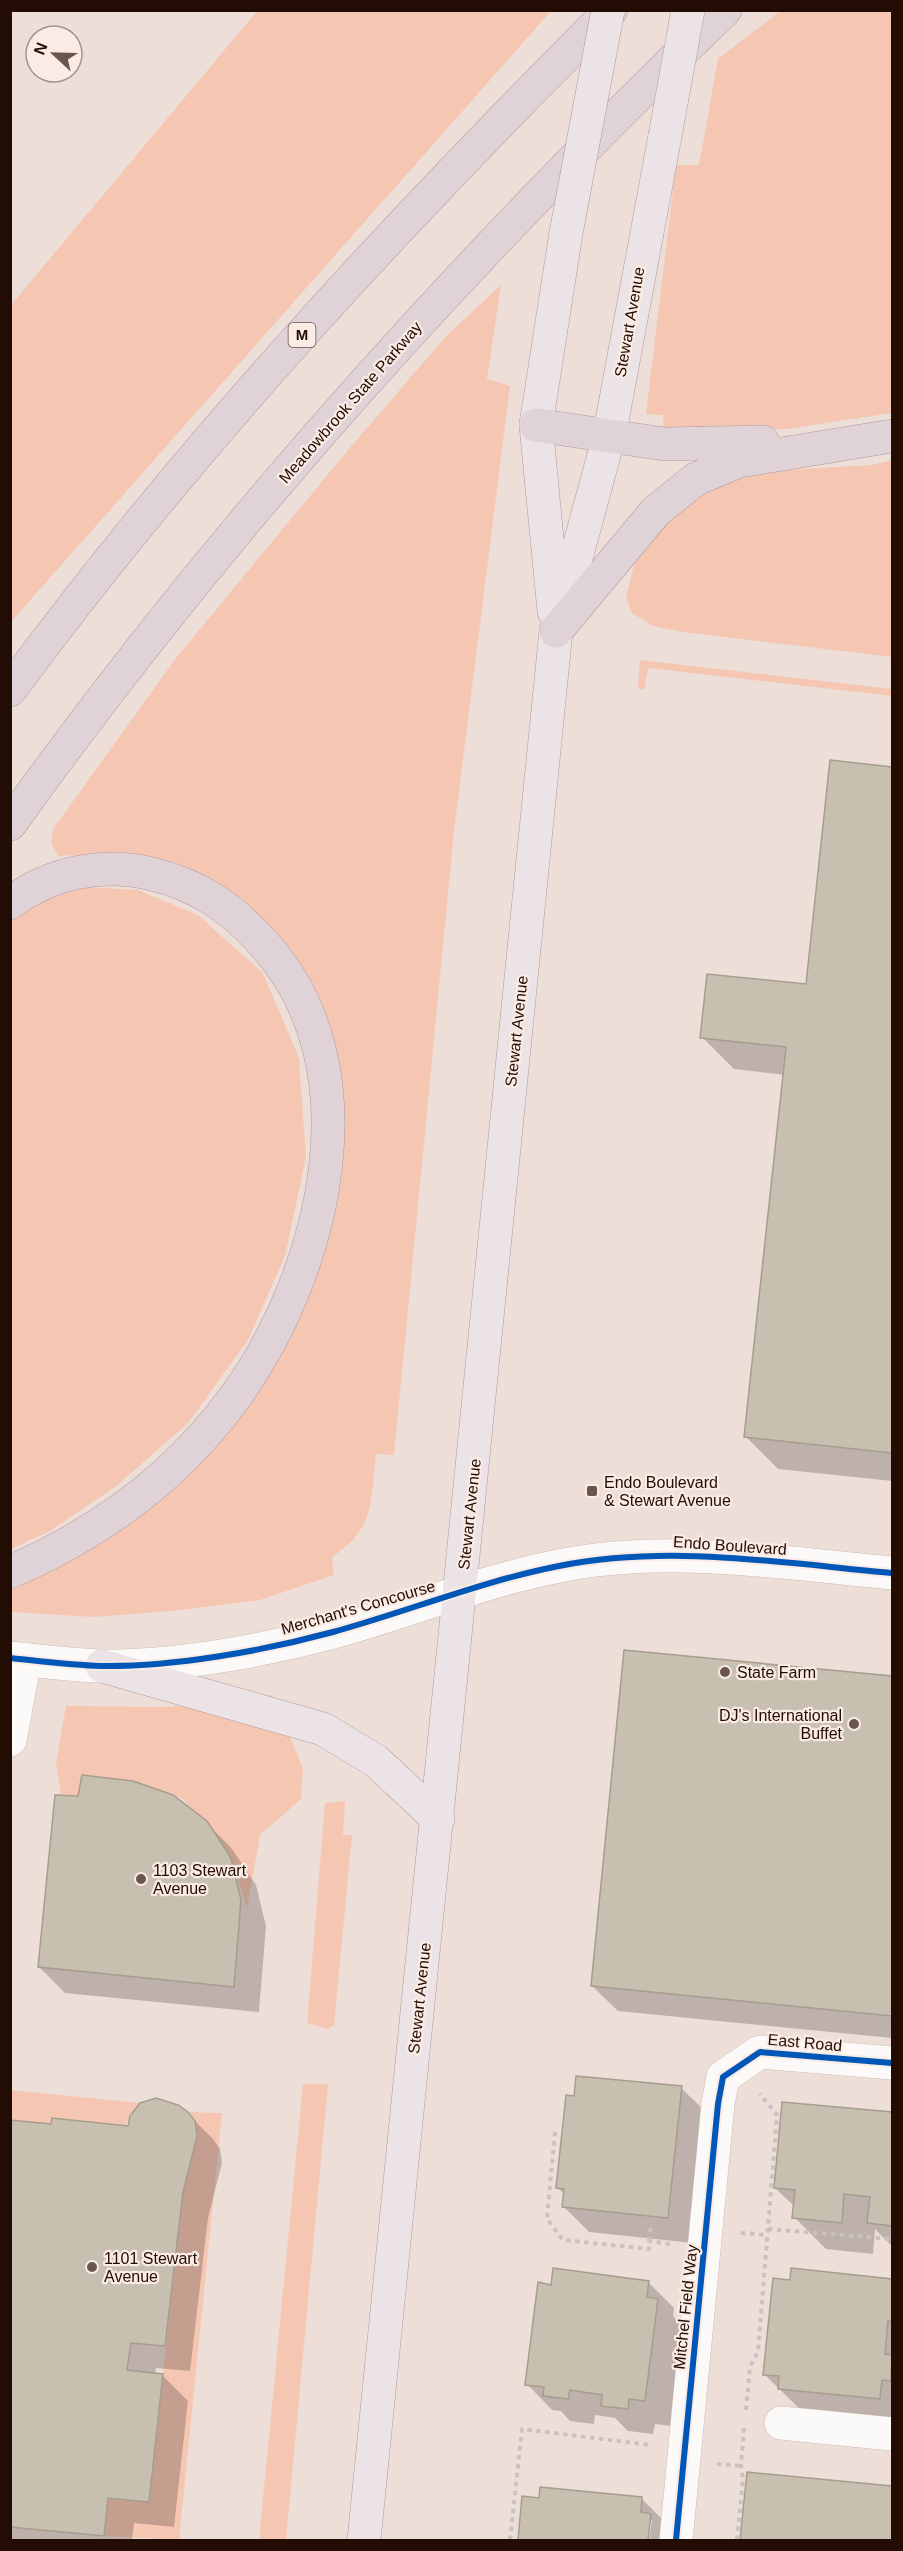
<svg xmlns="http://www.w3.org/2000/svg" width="903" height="2551" viewBox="0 0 903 2551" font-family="Helvetica,sans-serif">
	<rect width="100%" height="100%" fill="#eeded8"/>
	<path fill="#f5c7b3" d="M 257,11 L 551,11 L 11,622 L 11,305 Z
		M 780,11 L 892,11 L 892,413 L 787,429 L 664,432 L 663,415 L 646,414 L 676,165 L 699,165 L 718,59 Z
		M 501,285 L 487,379 L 510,386 L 454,831 L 394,1455 L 376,1454 C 370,1503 376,1527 332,1557 L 334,1575 L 260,1600 L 172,1611 L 94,1617 L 11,1612 L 11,1588 L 137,1519 L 215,1444 L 306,1296 L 331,1036 L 223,887 L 173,862 L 125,853 L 58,856 L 51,843 L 53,829 L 176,658 L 348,450 L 446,336 Z
		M 892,460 L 892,657 L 683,632 L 653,626 L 632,613 L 626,598 L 636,556 L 662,518 L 705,484 L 747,472 L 872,465 Z
		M 640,660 L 892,689 L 892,696 L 648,668 L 644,689 L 638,689 Z
		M 87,887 L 138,890 L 198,915 L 263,973 L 299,1058 L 306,1157 L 285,1256 L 248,1340 L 188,1423 L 115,1487 L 50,1531 L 11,1549 L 11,920 L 30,904 Z
		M 272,1695 L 303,1768 L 301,1799 L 260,1835 L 247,1908 L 231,1858 L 210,1826 L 181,1798 L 133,1781 L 82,1775 L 78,1796 L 61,1796 L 56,1763 L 66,1706 L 168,1707 Z
		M 345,1801 L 343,1835 L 352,1835 L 334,2025 L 328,2029 L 307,2023 L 325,1803 Z
		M 303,2084 L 328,2084 L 286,2540 L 259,2540 Z
		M 10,2090 L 140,2103 L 124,2126 L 52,2118 L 51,2124 L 11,2120 Z
		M 188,2112 L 222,2113 L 179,2540 L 104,2536 L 108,2498 L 149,2502 L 183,2192 L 195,2121 Z"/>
	<path fill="#0003" d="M 832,762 L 892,768 L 892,1481 L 778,1469 L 746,1437 L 785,1075 L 734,1069 L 702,1037 L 808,986 Z
		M 626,1652 L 892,1678 L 892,2038 L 618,2011 L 592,1986 Z
		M 206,1822 L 232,1849 L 256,1885 L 266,1926 L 259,2012 L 65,1993 L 39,1967 Z
		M 681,2088 L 707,2113 L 693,2243 L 589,2232 L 564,2207 L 565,2195 L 558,2188 L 575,2098 Z
		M 783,2104 L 892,2114 L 892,2246 L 875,2229 L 873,2254 L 826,2249 L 794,2217 L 795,2207 L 775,2188 Z
		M 187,2113 L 213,2139 L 220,2149 L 222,2163 L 208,2218 L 190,2371 L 156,2368 L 155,2375 L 162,2375 L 188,2401 L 174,2527 L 134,2523 L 132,2540 L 10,2540 L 10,2121 L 129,2128 Z
		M 793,2270 L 892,2280 L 892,2423 L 805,2414 L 764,2374 Z
		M 648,2282 L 674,2308 L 673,2316 L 683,2326 L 670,2426 L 655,2424 L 653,2434 L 628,2431 L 615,2418 L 595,2415 L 594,2424 L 570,2421 L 561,2411 L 552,2410 L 527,2384 L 552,2286 Z
		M 748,2474 L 892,2488 L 892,2540 L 742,2540 Z
		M 524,2498 L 642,2499 L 667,2524 L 676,2540 L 649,2540 L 652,2520 L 649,2520 L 646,2540 L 519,2540 Z"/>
	<path fill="#c7bfaf" stroke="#a59d8d" stroke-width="1.5" d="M 830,760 L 892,767 L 892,1453 L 744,1437 L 786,1047 L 700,1038 L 707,974 L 806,984 Z
		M 624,1650 L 892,1676 L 892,2016 L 591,1986 Z
		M 82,1775 L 133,1781 L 173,1795 L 207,1821 L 231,1858 L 241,1900 L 234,1987 L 38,1967 L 55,1795 L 78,1796 Z
		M 576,2076 L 682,2086 L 668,2218 L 562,2207 L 564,2189 L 556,2188 L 566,2095 L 574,2096 Z
		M 156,2098 L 178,2105 L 188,2112 L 195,2121 L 197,2136 L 183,2192 L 165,2346 L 131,2343 L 127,2370 L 163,2374 L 149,2502 L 108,2498 L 104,2536 L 10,2527 L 10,2120 L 51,2124 L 52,2118 L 128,2126 L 130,2116 L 140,2103 Z
		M 782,2102 L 892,2112 L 892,2226 L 867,2223 L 870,2197 L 844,2194 L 842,2223 L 792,2218 L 795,2190 L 774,2188 Z
		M 553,2268 L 649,2281 L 647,2297 L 658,2299 L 645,2401 L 629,2399 L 628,2409 L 601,2406 L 602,2395 L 570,2390 L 568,2399 L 543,2396 L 544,2387 L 525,2385 L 538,2282 L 551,2285 Z
		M 791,2268 L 892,2279 L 892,2322 L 888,2321 L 885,2354 L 892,2355 L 891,2381 L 882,2380 L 880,2399 L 778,2389 L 779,2376 L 763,2375 L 773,2278 L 790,2280 Z
		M 747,2472 L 892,2486 L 892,2540 L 740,2540 Z
		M 540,2487 L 642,2497 L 641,2512 L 651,2514 L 648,2540 L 518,2540 L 522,2496 L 539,2498 Z"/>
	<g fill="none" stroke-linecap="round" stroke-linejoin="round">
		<defs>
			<path id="minor" d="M 10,1658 C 40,1661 71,1665 101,1666 C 173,1667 263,1651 333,1632 C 409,1611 482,1581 559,1566 C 669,1544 782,1563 892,1573
				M 10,1740 L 25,1659
				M 781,2423 L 892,2434
				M 676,2540 L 718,2104 L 723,2077 L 760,2052 L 892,2063"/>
			<path id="major" d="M 554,611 L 536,425 L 566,233
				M 102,1666 L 323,1729 L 376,1761 L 438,1819
				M 364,2540 L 556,631 L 609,437 L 665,136"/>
			<path id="highway" d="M 536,425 L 664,444 L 763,442
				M 556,631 L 656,511 L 696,479 L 739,461 L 892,436
				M 10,690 C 189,447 398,223 611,10
				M 10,824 C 220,530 465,260 725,10
				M 10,903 C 51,872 103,862 152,874 C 198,885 232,908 263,943 C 377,1067 324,1274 235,1397 C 177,1477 100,1533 10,1572"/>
		</defs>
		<use href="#minor" stroke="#cfbbb3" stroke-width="34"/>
		<use href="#major" stroke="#ae999d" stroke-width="34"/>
		<use href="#highway" stroke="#ae999d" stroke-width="34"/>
		<path stroke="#c9c2c0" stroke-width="4" stroke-dasharray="4.5 4.5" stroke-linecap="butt" d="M 555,2132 L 547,2219 L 563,2240 L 649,2249 L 649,2241 L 670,2244
			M 768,2229 L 892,2239
			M 741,2233 L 767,2235
			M 649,2241 L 651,2224
			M 746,2410 L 750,2367 L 758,2352 L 777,2115 L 760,2094
			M 717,2464 L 741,2466
			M 510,2540 L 522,2429 L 650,2445
			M 737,2540 L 743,2479 L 741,2466 L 744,2427"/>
		<use href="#minor" stroke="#fcfaf9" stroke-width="33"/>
		<use href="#major" stroke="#ebe3e6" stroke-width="33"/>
		<use href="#highway" stroke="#e0d3d8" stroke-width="33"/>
		<defs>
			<path id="major-bridge" d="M 665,136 L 688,10
				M 566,233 L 608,10"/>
		</defs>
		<use href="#major-bridge" stroke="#ae999d" stroke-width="34" stroke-linecap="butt"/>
		<use href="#major-bridge" stroke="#ebe3e6" stroke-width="33"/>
		<defs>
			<path id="cycleway" d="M 10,1658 C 40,1661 71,1665 101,1666 C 173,1667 263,1651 333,1632 C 409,1611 482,1581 559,1566 C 669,1544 782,1563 892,1573
				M 676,2540 L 718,2104 L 723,2077 L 760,2052 L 892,2063"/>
		</defs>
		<use href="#cycleway" stroke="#faece5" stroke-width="10"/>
		<use href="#cycleway" stroke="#0057b8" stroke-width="6"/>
	</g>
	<g fill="#6a564e" stroke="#faece5" stroke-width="2">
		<rect x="586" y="1485" width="12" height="12" rx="3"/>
		<circle cx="725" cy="1672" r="6"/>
		<circle cx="854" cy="1724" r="6"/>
		<circle cx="141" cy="1879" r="6"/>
		<circle cx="92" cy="2267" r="6"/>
	</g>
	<g text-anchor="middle" stroke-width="4.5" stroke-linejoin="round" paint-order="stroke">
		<rect fill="#faece5" stroke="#644f47" stroke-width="1.5" x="288.5" y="323" width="27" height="24" rx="4.5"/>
		<g font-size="15" font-weight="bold" fill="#230c03">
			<text x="302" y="340">M</text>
		</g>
		<g font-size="16" fill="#230c03" stroke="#faece5">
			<text transform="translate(629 322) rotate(-80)" y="6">Stewart Avenue</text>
			<text transform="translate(350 402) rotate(-49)" y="6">Meadowbrook State Parkway</text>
			<text transform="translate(516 1031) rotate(-84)" y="6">Stewart Avenue</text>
			<text transform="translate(469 1514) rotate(-84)" y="6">Stewart Avenue</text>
			<text transform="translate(730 1545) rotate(4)" y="6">Endo Boulevard</text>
			<text transform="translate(358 1607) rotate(-16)" y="6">Merchant's Concourse</text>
			<text transform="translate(419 1998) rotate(-84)" y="6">Stewart Avenue</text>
			<text transform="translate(805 2042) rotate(5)" y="6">East Road</text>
			<text transform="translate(685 2307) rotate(-84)" y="6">Mitchel Field Way</text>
		</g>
		<g font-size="16" fill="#230c03" stroke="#faece5" text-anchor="start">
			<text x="604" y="1488">Endo Boulevard<tspan x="604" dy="18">&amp; Stewart Avenue</tspan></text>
			<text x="737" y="1678">State Farm</text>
			<text x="842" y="1721" text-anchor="end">DJ's International<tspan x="842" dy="18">Buffet</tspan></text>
			<text x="153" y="1876">1103 Stewart<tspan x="153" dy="18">Avenue</tspan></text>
			<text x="104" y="2264">1101 Stewart<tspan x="104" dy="18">Avenue</tspan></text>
		</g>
	</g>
	<rect width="903" height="2551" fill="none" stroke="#230c03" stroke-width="24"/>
	<g transform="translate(54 54) rotate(292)"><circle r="28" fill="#faece5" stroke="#a4928b" stroke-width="1.5"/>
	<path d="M0-4.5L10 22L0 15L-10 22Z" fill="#6a564e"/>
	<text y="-9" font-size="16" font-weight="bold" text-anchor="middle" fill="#230c03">N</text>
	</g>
</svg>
